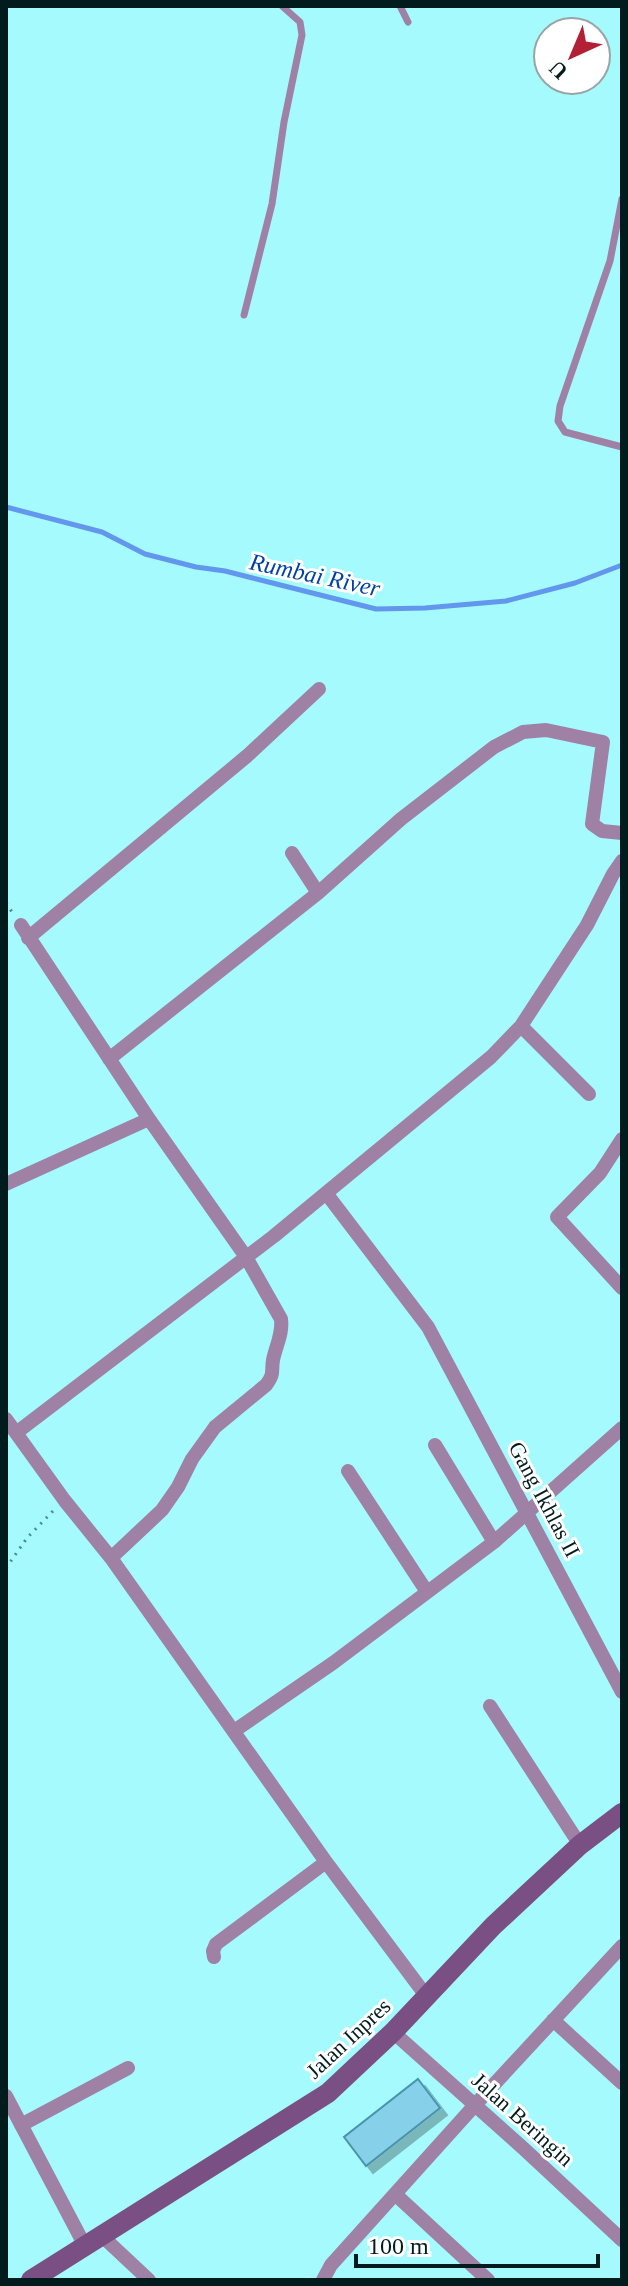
<svg xmlns="http://www.w3.org/2000/svg" width="628" height="2286" viewBox="0 0 628 2286" font-family="'Times New Roman',serif">
	<defs>
		<filter id="shadow"><feDropShadow dx="7" dy="7" stdDeviation="0" flood-color="#0004"/></filter>
	</defs>
	<rect width="100%" height="100%" fill="#a5fafe"/>
	<g fill="none" stroke-linecap="round" stroke-linejoin="round">
		<path stroke="#6297ed" stroke-width="5" d="M 6,507 L 102,532 L 145,554 L 196,567 L 225,571 L 376,609 L 425,608 L 506,601 L 575,583 L 622,565"/>
	</g>
	<path fill="#86d1e9" stroke="#4994aa" stroke-width="2" filter="url(#shadow)" d="M 418,2079 L 440,2108 L 366,2166 L 344,2137 Z"/>
	<g fill="none" stroke-linecap="round" stroke-linejoin="round">
		<path stroke="#538a8d" stroke-width="3" stroke-dasharray="2 6" stroke-linecap="butt" d="M 6,903 L 12,912
			M 6,1568 L 27,1538 L 53,1511"/>
		<path stroke="#9e81a5" stroke-width="7" d="M 400,6 L 408,22
			M 622,199 L 610,261 L 560,406 L 558,421 L 565,432 L 622,447
			M 244,315 L 272,204 L 284,122 L 302,35 L 300,22 L 282,6"/>
		<path stroke="#9e81a5" stroke-width="14" d="M 292,853 L 318,893
			M 21,925 L 149,1119 L 246,1257 L 281,1319 C 283,1334 276,1345 273,1360 C 271,1372 275,1373 266,1385 L 215,1427 L 192,1459 L 178,1487 L 162,1510 L 111,1558
			M 28,938 L 247,756 L 319,689
			M 521,1026 L 589,1094
			M 109,1059 L 318,893 L 401,819 L 494,747 L 523,732 L 546,730 L 603,742 L 592,824 L 602,831 L 622,833
			M 622,1139 L 600,1173 L 557,1217 L 622,1288
			M 6,1184 L 149,1119
			M 326,1193 L 428,1327 L 622,1692
			M 6,1419 L 65,1501 L 111,1558 L 326,1862 L 427,1997
			M 16,1433 L 274,1236 L 491,1057 L 521,1026 L 587,925 L 613,874 L 622,861
			M 435,1445 L 494,1542
			M 348,1471 L 427,1592
			M 490,1706 L 580,1845
			M 234,1731 L 333,1663 L 494,1542 L 622,1428
			M 214,1957 L 213,1951 L 216,1944 L 326,1862
			M 553,2020 L 622,2083
			M 393,2032 L 523,2148 L 622,2240
			M 6,2096 L 85,2246
			M 21,2125 L 128,2068
			M 395,2194 L 488,2280
			M 102,2236 L 149,2280
			M 323,2280 L 331,2265 L 475,2105 L 622,1946"/>
		<path stroke="#7a4f84" stroke-width="20" d="M 31,2280 L 328,2093 L 393,2032 L 493,1926 L 580,1845 L 622,1813"/>
	</g>
	<g text-anchor="middle" stroke-width="6" stroke-linejoin="round" paint-order="stroke">
		<g font-size="22" fill="#021c1e" stroke="#fff">
			<text transform="translate(545 1499) rotate(62)" y="8">Gang Ikhlas II</text>
			<text transform="translate(348 2038) rotate(-43)" y="8">Jalan Inpres</text>
			<text transform="translate(523 2119) rotate(42)" y="8">Jalan Beringin</text>
		</g>
		<g font-size="24" font-style="italic" fill="#0042a5" stroke="#fff">
			<text transform="translate(315 575) rotate(12)" y="8">Rumbai River</text>
		</g>
	</g>
	<rect width="628" height="2286" fill="none" stroke="#021c1e" stroke-width="16"/>
	<g transform="translate(572 56) rotate(224)"><circle r="38" fill="#ffffff" stroke="#9aa4a5" stroke-width="2"/>
	<path d="M0-6L14 30L0 20L-14 30Z" fill="#b32035"/>
	<text y="-12" font-size="22" font-weight="bold" text-anchor="middle" fill="#021c1e">U</text>
	</g>
	<path d="M356 2254v12h242v-12" fill="none" stroke="#021c1e" stroke-width="4"/>
	<text x="368" y="2254" font-size="24" fill="#021c1e" stroke="#ffffff" stroke-width="6" paint-order="stroke">100 m</text>
</svg>
